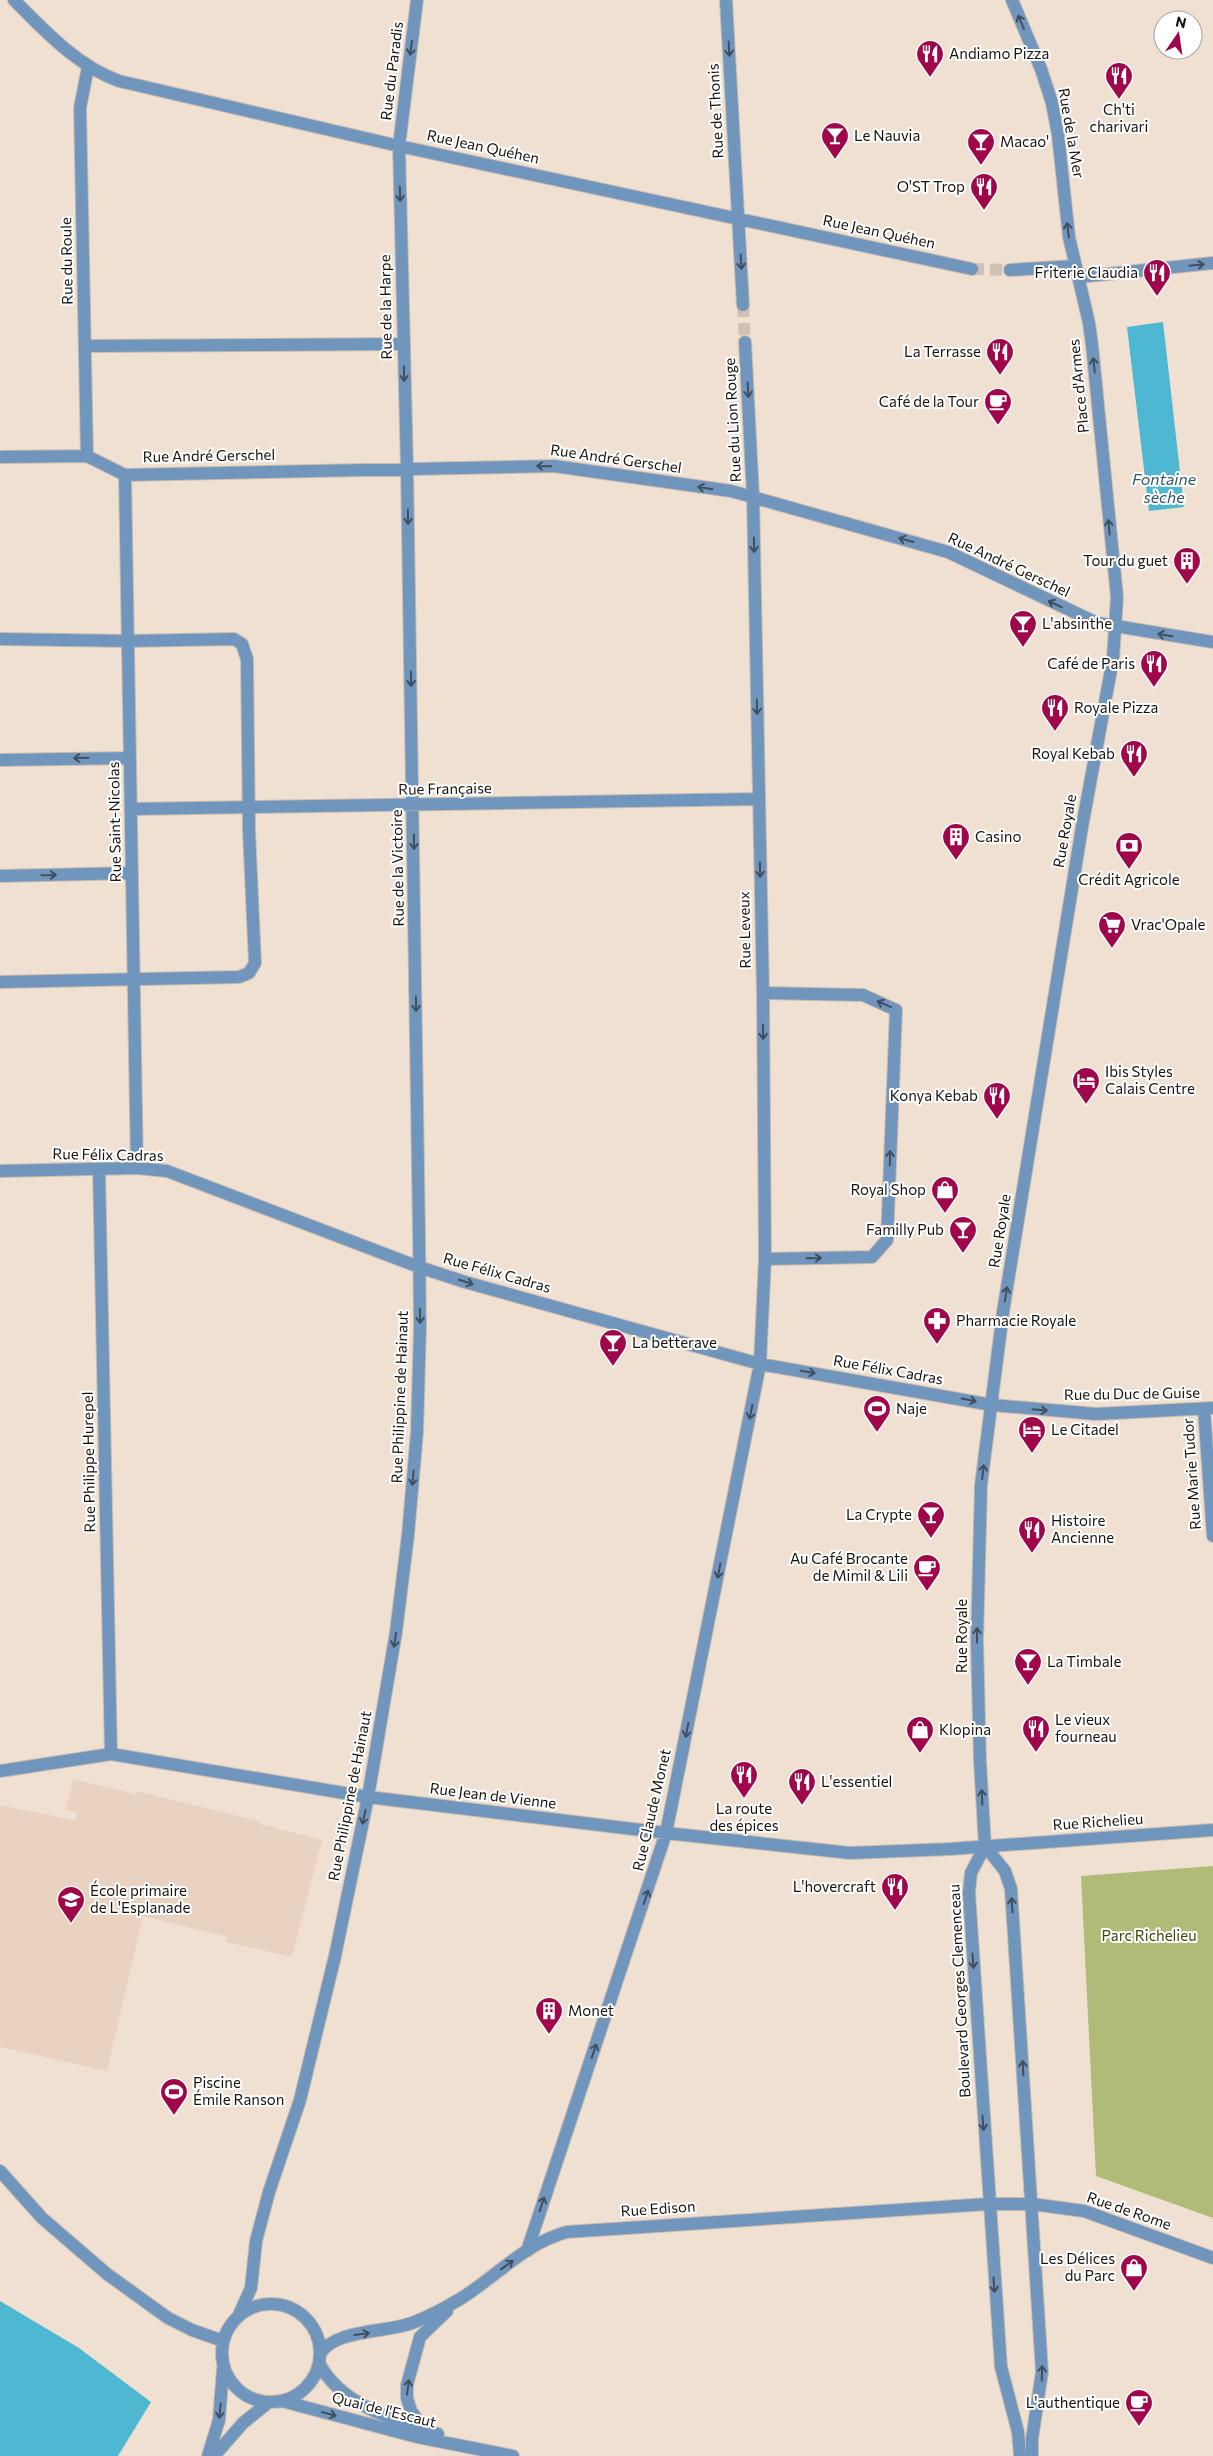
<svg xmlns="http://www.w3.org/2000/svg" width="1213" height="2456" viewBox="0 0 1213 2456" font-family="Commissioner,sans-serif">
	<rect width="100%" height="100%" fill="#f0e0d2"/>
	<path fill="#e9d3c0" d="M 73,1779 L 136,1794 L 137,1791 L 259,1821 L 259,1824 L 322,1840 L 292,1957 L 226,1942 L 228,1937 L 143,1916 L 107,2071 L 0,2047 L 0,1805 L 75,1820 L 77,1812 L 66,1810 Z"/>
	<path fill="#b1bb78" d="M 1213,1866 L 1213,2218 L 1096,2176 L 1081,1876 Z"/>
	<path fill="#4eb8d2" d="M 1163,322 L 1184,507 L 1149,511 L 1127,327 Z
		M 0,2301 L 79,2348 L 151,2402 L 118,2456 L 0,2456 Z"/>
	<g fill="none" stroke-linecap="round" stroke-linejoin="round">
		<path stroke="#d0c1b5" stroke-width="12" stroke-dasharray="12 6" stroke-linecap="butt" d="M 972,269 L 1010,270
			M 743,305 L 745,342"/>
		<defs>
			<path id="service" d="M 85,346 L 404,344
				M 0,639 L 128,641 L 234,639 L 242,644 L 247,659 L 249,831 L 255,963 L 249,973 L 239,977 L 0,982
				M 763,993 L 863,995 L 896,1010 L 887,1240 L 872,1257 L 765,1259"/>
			<path id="minor" d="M 14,0 C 45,31 77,66 119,81 L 399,146 L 972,269
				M 726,0 L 743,305
				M 1010,270 L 1075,266
				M 1079,277 L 1213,263
				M 87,456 L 80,108 L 88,67
				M 0,457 L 87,456 L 125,475 L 554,466 L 731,491 L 948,552 L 1097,623 L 1213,642
				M 125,475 L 137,1168
				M 0,760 L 130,758
				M 131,809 L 759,799
				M 0,876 L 132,873
				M 99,1169 L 111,1754
				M 0,1171 L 137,1168 L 167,1171 L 419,1267 L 465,1282 L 760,1364 L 992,1405 L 1096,1414 L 1213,1408
				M 1204,1409 L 1213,1536
				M 0,1771 L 111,1754 L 368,1797 L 666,1833 L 850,1853 L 950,1849 L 1213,1830
				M 0,2171 L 42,2218 L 107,2274 L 168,2318 L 192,2330 L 223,2341
				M 527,2251 L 666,1833 L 760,1364 L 765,1259 L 763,993 L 753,496 L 745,342
				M222 2353a49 49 0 1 1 98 0a49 49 0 1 1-98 0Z
				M 238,2317 L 251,2288 L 256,2241 L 269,2192 L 300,2100 L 335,1956 L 368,1797 L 396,1632 L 408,1535 L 417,1432 L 420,1327 L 419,1233 L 407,468 L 399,146 L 417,0
				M 320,2354 C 335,2329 385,2333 412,2323 C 428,2317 445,2308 460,2299 C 496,2277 525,2243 567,2232 L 988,2204 L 1032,2204 L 1084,2211 L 1213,2258
				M 319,2363 C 340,2405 396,2421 438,2434
				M 282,2401 L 417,2437 L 513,2456
				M 425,2430 L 411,2411 L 407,2398 L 407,2385 L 420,2337 L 447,2311
				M 208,2456 L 219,2420 L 223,2369
				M 214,2456 L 243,2423 L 269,2402"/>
			<path id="tertiary" d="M 985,1846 L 980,1761 L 977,1641 L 981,1485 L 1003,1312 L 1082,827 L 1113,659 L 1117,597 L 1092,345 L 1089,323 L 1069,237 L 1058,135 L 1052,103 L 1041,69 L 1012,0
				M 985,1846 L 1005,1871 L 1011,1889 L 1042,2372 L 1032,2439 L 1032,2456
				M 985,1846 L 971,1873 L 969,1893 L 1001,2367 L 1018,2432 L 1020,2456"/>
		</defs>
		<use href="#service" stroke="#c9bbaf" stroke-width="14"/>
		<use href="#minor" stroke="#c9bbaf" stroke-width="14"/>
		<use href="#tertiary" stroke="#c9bbaf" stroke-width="14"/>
		<use href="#service" stroke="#7096be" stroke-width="12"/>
		<use href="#minor" stroke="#7096be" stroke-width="12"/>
		<use href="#tertiary" stroke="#7096be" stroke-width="12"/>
	</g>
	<defs><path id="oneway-shaft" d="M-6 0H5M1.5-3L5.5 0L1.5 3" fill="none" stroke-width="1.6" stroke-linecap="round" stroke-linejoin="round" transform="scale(1.25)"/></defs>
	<g stroke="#404e5d">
		<use href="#oneway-shaft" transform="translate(1021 22) rotate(-113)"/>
		<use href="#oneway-shaft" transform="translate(411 48) rotate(98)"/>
		<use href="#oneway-shaft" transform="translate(729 49) rotate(87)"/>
		<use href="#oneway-shaft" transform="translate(400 194) rotate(89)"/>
		<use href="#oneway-shaft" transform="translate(1068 230) rotate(-97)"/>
		<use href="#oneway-shaft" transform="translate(741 262) rotate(87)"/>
		<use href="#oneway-shaft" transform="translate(1197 265) rotate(-6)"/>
		<use href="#oneway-shaft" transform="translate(1094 365) rotate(-96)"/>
		<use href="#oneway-shaft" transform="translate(404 374) rotate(89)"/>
		<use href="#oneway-shaft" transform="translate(748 390) rotate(87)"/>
		<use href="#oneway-shaft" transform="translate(544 466) rotate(-179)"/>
		<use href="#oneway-shaft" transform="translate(705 488) rotate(-171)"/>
		<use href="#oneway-shaft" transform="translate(408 517) rotate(89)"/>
		<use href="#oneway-shaft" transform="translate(1109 527) rotate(-95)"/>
		<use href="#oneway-shaft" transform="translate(906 540) rotate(-164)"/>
		<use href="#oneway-shaft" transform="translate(754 545) rotate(89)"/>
		<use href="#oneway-shaft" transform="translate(1055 604) rotate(-154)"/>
		<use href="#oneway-shaft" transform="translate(1165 635) rotate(-171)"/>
		<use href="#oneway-shaft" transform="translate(411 679) rotate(89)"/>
		<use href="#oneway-shaft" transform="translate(757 707) rotate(89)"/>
		<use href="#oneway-shaft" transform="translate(81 758) rotate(179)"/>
		<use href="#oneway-shaft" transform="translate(414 842) rotate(89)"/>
		<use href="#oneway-shaft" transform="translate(760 870) rotate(89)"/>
		<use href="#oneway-shaft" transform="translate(49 875) rotate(-1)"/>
		<use href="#oneway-shaft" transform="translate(416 1004) rotate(89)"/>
		<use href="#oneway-shaft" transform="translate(884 1004) rotate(-156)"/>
		<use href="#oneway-shaft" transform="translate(763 1032) rotate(89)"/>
		<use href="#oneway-shaft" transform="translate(890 1158) rotate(-88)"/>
		<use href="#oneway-shaft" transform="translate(814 1258) rotate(-1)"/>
		<use href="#oneway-shaft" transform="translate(466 1282) rotate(17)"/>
		<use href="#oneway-shaft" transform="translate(1006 1294) rotate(-81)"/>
		<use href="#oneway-shaft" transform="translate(420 1316) rotate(89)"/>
		<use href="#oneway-shaft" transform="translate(808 1372) rotate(10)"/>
		<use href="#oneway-shaft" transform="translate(969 1400) rotate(12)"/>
		<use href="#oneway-shaft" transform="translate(1040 1410) rotate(5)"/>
		<use href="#oneway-shaft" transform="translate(751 1412) rotate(101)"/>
		<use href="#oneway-shaft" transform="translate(983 1472) rotate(-83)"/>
		<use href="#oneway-shaft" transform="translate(413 1478) rotate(95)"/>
		<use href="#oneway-shaft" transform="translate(719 1571) rotate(101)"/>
		<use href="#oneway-shaft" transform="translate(977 1635) rotate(-90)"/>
		<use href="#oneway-shaft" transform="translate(395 1640) rotate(99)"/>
		<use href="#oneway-shaft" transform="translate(687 1730) rotate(101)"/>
		<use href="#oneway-shaft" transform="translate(982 1797) rotate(-92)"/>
		<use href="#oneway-shaft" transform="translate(364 1817) rotate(102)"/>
		<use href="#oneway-shaft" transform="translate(646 1897) rotate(-71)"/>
		<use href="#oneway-shaft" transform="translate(1012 1905) rotate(-94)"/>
		<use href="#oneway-shaft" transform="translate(973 1961) rotate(86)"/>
		<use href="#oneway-shaft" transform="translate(594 2051) rotate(-71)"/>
		<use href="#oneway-shaft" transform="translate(1023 2068) rotate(-93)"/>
		<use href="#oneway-shaft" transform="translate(983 2123) rotate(86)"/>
		<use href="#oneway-shaft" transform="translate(542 2204) rotate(-72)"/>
		<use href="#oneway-shaft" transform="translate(507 2265) rotate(-36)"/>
		<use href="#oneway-shaft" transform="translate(994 2285) rotate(86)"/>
		<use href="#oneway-shaft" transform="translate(362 2334) rotate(-8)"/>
		<use href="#oneway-shaft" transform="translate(1042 2373) rotate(-88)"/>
		<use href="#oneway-shaft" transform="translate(408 2387) rotate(-82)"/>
		<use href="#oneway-shaft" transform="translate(220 2411) rotate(96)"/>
		<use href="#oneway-shaft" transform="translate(329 2414) rotate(15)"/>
	</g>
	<defs>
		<symbol id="restaurant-pin" viewBox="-11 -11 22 30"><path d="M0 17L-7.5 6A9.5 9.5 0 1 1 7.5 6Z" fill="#a0074a" stroke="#fff"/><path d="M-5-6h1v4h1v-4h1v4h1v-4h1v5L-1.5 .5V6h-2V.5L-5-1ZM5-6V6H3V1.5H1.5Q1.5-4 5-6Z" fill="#fff"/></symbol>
		<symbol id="bar-pin" viewBox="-11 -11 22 30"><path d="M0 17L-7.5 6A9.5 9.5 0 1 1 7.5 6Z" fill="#a0074a" stroke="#fff"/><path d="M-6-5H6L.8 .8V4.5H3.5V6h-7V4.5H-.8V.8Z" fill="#fff"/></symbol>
		<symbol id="cafe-pin" viewBox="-11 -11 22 30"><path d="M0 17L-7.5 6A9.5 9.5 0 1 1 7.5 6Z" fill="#a0074a" stroke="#fff"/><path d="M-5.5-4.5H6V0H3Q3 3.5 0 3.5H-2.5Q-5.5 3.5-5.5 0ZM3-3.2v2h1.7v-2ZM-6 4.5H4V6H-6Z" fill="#fff"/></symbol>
		<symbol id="building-pin" viewBox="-11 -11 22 30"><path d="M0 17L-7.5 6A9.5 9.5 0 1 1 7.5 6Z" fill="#a0074a" stroke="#fff"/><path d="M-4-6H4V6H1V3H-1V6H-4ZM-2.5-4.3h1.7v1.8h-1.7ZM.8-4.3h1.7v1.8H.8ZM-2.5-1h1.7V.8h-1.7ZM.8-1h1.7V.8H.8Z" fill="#fff"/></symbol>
		<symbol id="bank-pin" viewBox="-11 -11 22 30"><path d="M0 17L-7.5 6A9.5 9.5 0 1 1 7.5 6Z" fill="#a0074a" stroke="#fff"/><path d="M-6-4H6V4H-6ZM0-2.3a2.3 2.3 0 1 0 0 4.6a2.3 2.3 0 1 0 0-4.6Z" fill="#fff"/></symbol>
		<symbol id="supermarket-pin" viewBox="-11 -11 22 30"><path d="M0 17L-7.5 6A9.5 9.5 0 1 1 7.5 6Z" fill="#a0074a" stroke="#fff"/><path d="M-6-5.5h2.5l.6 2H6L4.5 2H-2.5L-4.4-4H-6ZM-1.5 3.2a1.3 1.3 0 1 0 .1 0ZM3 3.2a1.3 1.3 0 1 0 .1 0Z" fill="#fff"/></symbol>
		<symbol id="hotel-pin" viewBox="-11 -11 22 30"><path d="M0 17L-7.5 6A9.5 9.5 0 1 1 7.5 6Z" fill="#a0074a" stroke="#fff"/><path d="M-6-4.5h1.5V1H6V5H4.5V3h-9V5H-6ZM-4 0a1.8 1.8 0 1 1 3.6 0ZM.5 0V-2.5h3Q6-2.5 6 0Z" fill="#fff"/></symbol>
		<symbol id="shop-pin" viewBox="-11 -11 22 30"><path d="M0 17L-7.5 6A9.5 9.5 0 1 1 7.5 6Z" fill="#a0074a" stroke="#fff"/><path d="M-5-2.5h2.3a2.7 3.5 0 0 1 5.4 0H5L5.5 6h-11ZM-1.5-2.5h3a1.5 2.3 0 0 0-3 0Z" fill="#fff"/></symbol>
		<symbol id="pharmacy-pin" viewBox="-11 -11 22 30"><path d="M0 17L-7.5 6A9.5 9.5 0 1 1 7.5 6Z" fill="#a0074a" stroke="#fff"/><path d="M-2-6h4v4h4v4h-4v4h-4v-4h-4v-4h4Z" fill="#fff"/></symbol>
		<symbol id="stadium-pin" viewBox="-11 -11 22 30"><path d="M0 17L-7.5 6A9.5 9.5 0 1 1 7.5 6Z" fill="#a0074a" stroke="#fff"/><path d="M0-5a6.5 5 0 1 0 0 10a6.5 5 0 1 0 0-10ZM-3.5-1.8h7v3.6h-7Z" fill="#fff"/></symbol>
		<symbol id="school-pin" viewBox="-11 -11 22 30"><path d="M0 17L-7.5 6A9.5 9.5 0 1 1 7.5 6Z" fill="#a0074a" stroke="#fff"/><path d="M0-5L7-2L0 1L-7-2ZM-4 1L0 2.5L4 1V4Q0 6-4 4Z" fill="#fff"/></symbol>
	</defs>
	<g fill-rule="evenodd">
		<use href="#restaurant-pin" x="914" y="38" width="32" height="43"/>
		<use href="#restaurant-pin" x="1103" y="60" width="32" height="43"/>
		<use href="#bar-pin" x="819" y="120" width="32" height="43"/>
		<use href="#bar-pin" x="965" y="126" width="32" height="43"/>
		<use href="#restaurant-pin" x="968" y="171" width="32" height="43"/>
		<use href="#restaurant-pin" x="1141" y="257" width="32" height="43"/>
		<use href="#restaurant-pin" x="984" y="336" width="32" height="43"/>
		<use href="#cafe-pin" x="982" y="386" width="32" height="43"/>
		<use href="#building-pin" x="1171" y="545" width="32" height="43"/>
		<use href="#bar-pin" x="1007" y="608" width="32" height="43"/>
		<use href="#restaurant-pin" x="1138" y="648" width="32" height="43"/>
		<use href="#restaurant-pin" x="1039" y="692" width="32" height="43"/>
		<use href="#restaurant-pin" x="1118" y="738" width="32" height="43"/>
		<use href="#building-pin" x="940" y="821" width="32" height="43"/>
		<use href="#bank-pin" x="1113" y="830" width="32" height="43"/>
		<use href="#supermarket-pin" x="1096" y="909" width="32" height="43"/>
		<use href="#hotel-pin" x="1070" y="1065" width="32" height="43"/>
		<use href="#restaurant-pin" x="981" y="1080" width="32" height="43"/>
		<use href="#shop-pin" x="929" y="1174" width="32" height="43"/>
		<use href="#bar-pin" x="947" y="1214" width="32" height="43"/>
		<use href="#pharmacy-pin" x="921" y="1305" width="32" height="43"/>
		<use href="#bar-pin" x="597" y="1327" width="32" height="43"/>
		<use href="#stadium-pin" x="861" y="1393" width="32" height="43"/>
		<use href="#hotel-pin" x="1016" y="1414" width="32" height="43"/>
		<use href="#bar-pin" x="915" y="1499" width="32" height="43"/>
		<use href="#restaurant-pin" x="1016" y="1514" width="32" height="43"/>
		<use href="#cafe-pin" x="911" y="1552" width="32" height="43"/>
		<use href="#bar-pin" x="1012" y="1646" width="32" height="43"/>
		<use href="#restaurant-pin" x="1020" y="1713" width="32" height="43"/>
		<use href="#shop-pin" x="904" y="1714" width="32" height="43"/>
		<use href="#restaurant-pin" x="728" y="1759" width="32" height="43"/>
		<use href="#restaurant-pin" x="786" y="1766" width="32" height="43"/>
		<use href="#restaurant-pin" x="879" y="1871" width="32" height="43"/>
		<use href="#school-pin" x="55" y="1884" width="32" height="43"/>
		<use href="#building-pin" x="533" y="1995" width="32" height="43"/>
		<use href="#stadium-pin" x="158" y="2076" width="32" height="43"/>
		<use href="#shop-pin" x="1118" y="2252" width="32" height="43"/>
		<use href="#cafe-pin" x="1123" y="2387" width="32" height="43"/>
	</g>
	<g text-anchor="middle" stroke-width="4" stroke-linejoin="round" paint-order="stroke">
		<g font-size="15" fill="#18130e" stroke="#fff" text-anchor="start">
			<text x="949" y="59">Andiamo Pizza</text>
			<text x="1119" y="115" text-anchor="middle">Ch'ti<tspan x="1119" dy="17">charivari</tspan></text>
			<text x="854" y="141">Le Nauvia</text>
			<text x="1000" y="147">Macao'</text>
			<text x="965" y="192" text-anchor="end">O'ST Trop</text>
			<text x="1138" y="278" text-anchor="end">Friterie Claudia</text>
			<text x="981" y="357" text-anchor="end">La Terrasse</text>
			<text x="979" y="407" text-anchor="end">Café de la Tour</text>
			<text x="1168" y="566" text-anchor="end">Tour du guet</text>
			<text x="1042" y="629">L'absinthe</text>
			<text x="1135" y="669" text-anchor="end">Café de Paris</text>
			<text x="1074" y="713">Royale Pizza</text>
			<text x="1115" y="759" text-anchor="end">Royal Kebab</text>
			<text x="975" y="842">Casino</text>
			<text x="1129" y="885" text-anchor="middle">Crédit Agricole</text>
			<text x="1131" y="930">Vrac'Opale</text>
			<text x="1105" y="1077">Ibis Styles<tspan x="1105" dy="17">Calais Centre</tspan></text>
			<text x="978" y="1101" text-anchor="end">Konya Kebab</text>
			<text x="926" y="1195" text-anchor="end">Royal Shop</text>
			<text x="944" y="1235" text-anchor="end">Familly Pub</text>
			<text x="956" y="1326">Pharmacie Royale</text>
			<text x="632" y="1348">La betterave</text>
			<text x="896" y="1414">Naje</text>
			<text x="1051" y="1435">Le Citadel</text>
			<text x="912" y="1520" text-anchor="end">La Crypte</text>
			<text x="1051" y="1526">Histoire<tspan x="1051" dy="17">Ancienne</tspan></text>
			<text x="908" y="1564" text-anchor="end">Au Café Brocante<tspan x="908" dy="17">de Mimil &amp; Lili</tspan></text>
			<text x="1047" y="1667">La Timbale</text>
			<text x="1055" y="1725">Le vieux<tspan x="1055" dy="17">fourneau</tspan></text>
			<text x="939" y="1735">Klopina</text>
			<text x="821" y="1787">L'essentiel</text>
			<text x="744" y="1814" text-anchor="middle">La route<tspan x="744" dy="17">des épices</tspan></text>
			<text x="876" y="1892" text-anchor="end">L'hovercraft</text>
			<text x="90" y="1896">École primaire<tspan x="90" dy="17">de L'Esplanade</tspan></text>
			<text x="568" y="2016">Monet</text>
			<text x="193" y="2088">Piscine<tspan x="193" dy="17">Émile Ranson</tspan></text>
			<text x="1115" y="2264" text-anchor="end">Les Délices<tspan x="1115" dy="17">du Parc</tspan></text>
			<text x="1120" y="2408" text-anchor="end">L'authentique</text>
		</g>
		<g font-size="15" fill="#18130e" stroke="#fff">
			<text transform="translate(392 71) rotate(-83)" y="5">Rue du Paradis</text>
			<text transform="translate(716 111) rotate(-93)" y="5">Rue de Thonis</text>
			<text transform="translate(1071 133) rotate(80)" y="5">Rue de la Mer</text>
			<text transform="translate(483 147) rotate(12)" y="5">Rue Jean Quéhen</text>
			<text transform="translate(879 232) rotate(12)" y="5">Rue Jean Quéhen</text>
			<text transform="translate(67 261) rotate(-91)" y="5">Rue du Roule</text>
			<text transform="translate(386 307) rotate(-91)" y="5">Rue de la Harpe</text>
			<text transform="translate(1079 386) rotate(-96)" y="5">Place d'Armes</text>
			<text transform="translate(733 420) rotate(-93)" y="5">Rue du Lion Rouge</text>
			<text transform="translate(209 456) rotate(-1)" y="5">Rue André Gerschel</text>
			<text transform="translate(616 459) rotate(8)" y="5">Rue André Gerschel</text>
			<text transform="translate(1009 565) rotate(25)" y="5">Rue André Gerschel</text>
			<text transform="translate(445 789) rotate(-1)" y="5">Rue Française</text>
			<text transform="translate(115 822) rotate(-91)" y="5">Rue Saint-Nicolas</text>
			<text transform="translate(1065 831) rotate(-80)" y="5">Rue Royale</text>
			<text transform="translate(398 868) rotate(-91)" y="5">Rue de la Victoire</text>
			<text transform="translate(745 930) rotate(-91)" y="5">Rue Leveux</text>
			<text transform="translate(108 1155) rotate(1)" y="5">Rue Félix Cadras</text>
			<text transform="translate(1000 1231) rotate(-81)" y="5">Rue Royale</text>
			<text transform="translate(497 1273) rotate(16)" y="5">Rue Félix Cadras</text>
			<text transform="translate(888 1370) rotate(10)" y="5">Rue Félix Cadras</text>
			<text transform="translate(1132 1394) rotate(-1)" y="5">Rue du Duc de Guise</text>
			<text transform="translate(400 1397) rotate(-88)" y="5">Rue Philippine de Hainaut</text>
			<text transform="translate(89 1462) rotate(-91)" y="5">Rue Philippe Hurepel</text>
			<text transform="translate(1192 1474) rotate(-94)" y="5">Rue Marie Tudor</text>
			<text transform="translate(962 1636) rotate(-90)" y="5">Rue Royale</text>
			<text transform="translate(350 1796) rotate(-79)" y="5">Rue Philippine de Hainaut</text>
			<text transform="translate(493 1796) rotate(7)" y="5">Rue Jean de Vienne</text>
			<text transform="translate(652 1810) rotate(-77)" y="5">Rue Claude Monet</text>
			<text transform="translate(1098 1822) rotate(-4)" y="5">Rue Richelieu</text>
			<text transform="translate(960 1991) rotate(-93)" y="5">Boulevard Georges Clemenceau</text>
			<text transform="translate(658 2209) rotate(-4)" y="5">Rue Edison</text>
			<text transform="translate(1129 2211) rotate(19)" y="5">Rue de Rome</text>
			<text transform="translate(384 2410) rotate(14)" y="5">Quai de l'Escaut</text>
		</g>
		<g font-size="15" fill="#404608" stroke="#fff">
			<text x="1149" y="1941">Parc Richelieu</text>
		</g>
		<g font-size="16" font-style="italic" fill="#2d5a66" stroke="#fff">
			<text x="1164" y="485">Fontaine<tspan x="1164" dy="18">sèche</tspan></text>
		</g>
	</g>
	<g transform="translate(1178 35) rotate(13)"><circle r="24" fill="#ffffff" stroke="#a3a19f"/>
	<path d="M0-4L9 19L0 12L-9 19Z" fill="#a0074a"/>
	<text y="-8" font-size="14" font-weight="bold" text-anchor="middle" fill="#18130e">N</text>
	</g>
</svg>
